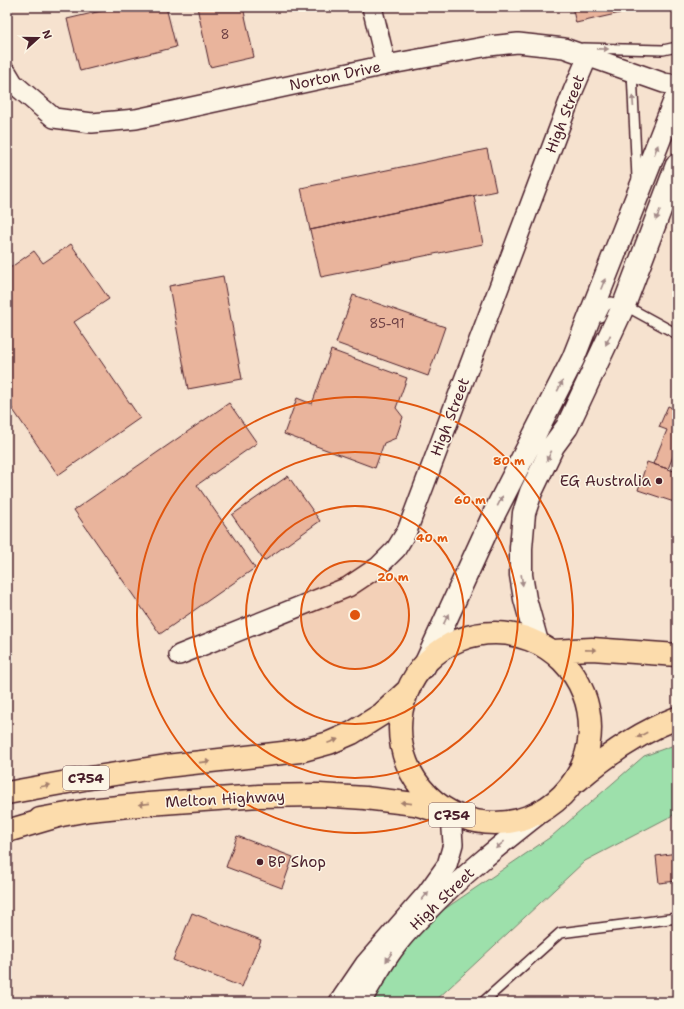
<svg xmlns="http://www.w3.org/2000/svg" width="684" height="1009" viewBox="0 0 684 1009" font-family="'Shantell Sans',sans-serif">
	<rect width="100%" height="100%" fill="#f6e2cf"/>
	<filter id="ink" filterUnits="userSpaceOnUse"><feTurbulence type="fractalNoise" baseFrequency=".025" numOctaves="2"/><feDisplacementMap in="SourceGraphic" scale="8" xChannelSelector="R" yChannelSelector="G"/><feConvolveMatrix kernelMatrix="1 2 1 2 8 2 1 2 1" color-interpolation-filters="sRGB"/></filter>
	<g filter="url(#ink)">
		<path fill="#9de0ab" stroke="#74806b" d="M 677,744 L 677,813 L 585,861 L 434,1002 L 371,1002 L 389,971 L 430,919 L 552,836 L 644,756 Z"/>
		<path fill="#e9b49c" stroke="#4a1f2b" d="M 118,7 L 166,7 L 176,47 L 80,71 L 67,19 Z
			M 197,7 L 243,7 L 254,57 L 210,67 Z
			M 572,7 L 628,7 L 629,11 L 576,23 Z
			M 487,149 L 496,191 L 310,230 L 301,188 Z
			M 474,196 L 483,244 L 321,277 L 310,230 Z
			M 71,244 L 109,299 L 74,322 L 140,418 L 58,475 L 7,401 L 7,270 L 34,251 L 43,263 Z
			M 223,276 L 242,379 L 188,389 L 169,286 Z
			M 353,295 L 445,327 L 428,376 L 336,343 Z
			M 331,350 L 407,378 L 396,408 L 403,417 L 396,438 L 384,443 L 375,468 L 284,434 L 297,398 L 312,404 Z
			M 229,403 L 257,443 L 197,485 L 255,568 L 160,634 L 74,510 Z
			M 668,406 L 677,410 L 677,446 L 668,469 L 653,464 L 667,430 L 659,427 Z
			M 647,462 L 677,472 L 677,503 L 638,490 Z
			M 288,476 L 320,521 L 264,561 L 232,515 Z
			M 237,836 L 293,857 L 282,888 L 226,867 Z
			M 677,853 L 677,881 L 659,883 L 656,856 Z
			M 192,913 L 261,940 L 242,987 L 173,960 Z"/>
		<g fill="none" stroke-linecap="round" stroke-linejoin="round">
			<defs>
				<path id="service" d="M 583,48 L 663,50 L 677,47
					M 632,72 L 637,178
					M 600,317 L 605,307 L 611,302 L 624,305 L 677,334
					M 483,1002 L 560,933 L 677,918"/>
				<path id="minor" d="M 372,7 L 386,65
					M 7,73 L 13,83 L 54,118 L 92,123 L 136,119 L 386,65 L 489,46 L 518,43 L 564,48 L 664,83 L 677,85
					M 179,655 L 348,587 L 378,567 L 396,549 L 407,531 L 573,91 L 588,56
					M 339,1002 L 365,964 L 427,893 L 447,865 L 453,844 L 451,815
					M 361,1002 C 372,983 383,963 397,945 C 405,934 415,924 425,914 C 461,876 501,844 542,812"/>
				<path id="secondary" d="M 537,642 L 525,599 L 521,575 L 521,548 L 524,513 L 531,492 L 553,446 L 567,427 L 624,305 L 677,165
					M 424,667 L 495,512 L 573,359 L 677,95"/>
				<path id="trunk" d="M400 728a95 95 0 1 1 190 0a95 95 0 1 1-190 0Z
					M 552,651 L 592,649 L 677,655
					M 577,781 C 607,755 640,732 677,718
					M 7,793 L 84,779 L 166,766 L 300,751 L 329,743 L 352,733 L 382,714 L 408,690
					M 40,819 L 89,810 L 148,804 L 259,796 L 319,795 L 365,798 L 415,804 L 442,812"/>
				<path id="motorway" d="M 7,831 L 58,816"/>
			</defs>
			<use href="#service" stroke="#4a1f2b" stroke-width="12"/>
			<use href="#minor" stroke="#4a1f2b" stroke-width="22"/>
			<use href="#secondary" stroke="#4a1f2b" stroke-width="25"/>
			<use href="#trunk" stroke="#4a1f2b" stroke-width="25"/>
			<use href="#motorway" stroke="#4a1f2b" stroke-width="25"/>
			<use href="#service" stroke="#fcf5e5" stroke-width="9"/>
			<use href="#minor" stroke="#fcf5e5" stroke-width="19"/>
			<use href="#secondary" stroke="#fcf5e5" stroke-width="22"/>
			<use href="#trunk" stroke="#fcdcac" stroke-width="22"/>
			<use href="#motorway" stroke="#fcdcac" stroke-width="22"/>
		</g>
		<defs><path id="oneway-solid" d="M-6-.8H1V-3.2L6.5 0L1 3.2V.8H-6Z"/></defs>
		<g fill="#a38a88">
			<use href="#oneway-solid" transform="translate(603 49) rotate(1)"/>
			<use href="#oneway-solid" transform="translate(633 101) rotate(-94)"/>
			<use href="#oneway-solid" transform="translate(656 150) rotate(-69)"/>
			<use href="#oneway-solid" transform="translate(658 215) rotate(111)"/>
			<use href="#oneway-solid" transform="translate(603 284) rotate(-68)"/>
			<use href="#oneway-solid" transform="translate(608 340) rotate(115)"/>
			<use href="#oneway-solid" transform="translate(560 386) rotate(-63)"/>
			<use href="#oneway-solid" transform="translate(549 456) rotate(116)"/>
			<use href="#oneway-solid" transform="translate(500 501) rotate(-63)"/>
			<use href="#oneway-solid" transform="translate(522 580) rotate(82)"/>
			<use href="#oneway-solid" transform="translate(446 619) rotate(-65)"/>
			<use href="#oneway-solid" transform="translate(500 845) rotate(140)"/>
			<use href="#oneway-solid" transform="translate(425 896) rotate(-50)"/>
			<use href="#oneway-solid" transform="translate(389 957) rotate(124)"/>
		</g>
		<g fill="#a37e6c">
			<use href="#oneway-solid" transform="translate(591 650) rotate(1)"/>
			<use href="#oneway-solid" transform="translate(642 735) rotate(152)"/>
			<use href="#oneway-solid" transform="translate(333 741) rotate(-21)"/>
			<use href="#oneway-solid" transform="translate(205 762) rotate(-6)"/>
			<use href="#oneway-solid" transform="translate(45 786) rotate(-10)"/>
			<use href="#oneway-solid" transform="translate(406 803) rotate(-174)"/>
			<use href="#oneway-solid" transform="translate(144 804) rotate(174)"/>
		</g>
	</g>
	<circle cx="355" cy="615" r="54" fill="#e0560e" fill-opacity=".12"/>
	<g fill="none" stroke="#e0560e" stroke-width="2">
		<circle cx="355" cy="615" r="54"/>
		<circle cx="355" cy="615" r="109"/>
		<circle cx="355" cy="615" r="163"/>
		<circle cx="355" cy="615" r="218"/>
	</g>
	<g fill="#4a1f2b" stroke="#fcf5e5" stroke-width="1.5">
		<circle cx="659" cy="481" r="4"/>
		<circle cx="260" cy="862" r="4"/>
	</g>
	<g text-anchor="middle" stroke-width="3" stroke-linejoin="round" paint-order="stroke">
		<g font-size="13" fill="#724447">
			<text x="225" y="39">8</text>
			<text x="387" y="328">85-91</text>
		</g>
		<g fill="#fcf5e5" stroke="#7f5f63" stroke-width="1">
			<rect x="63" y="766" width="46" height="24" rx="3"/>
			<rect x="429" y="803" width="46" height="24" rx="3"/>
		</g>
		<g font-size="14" font-weight="bold" fill="#4a1f2b">
			<text x="86" y="783">C754</text>
			<text x="452" y="820">C754</text>
		</g>
		<g font-size="15" fill="#4a1f2b" stroke="#fcf5e5">
			<text transform="translate(335 76) rotate(-12)" y="5">Norton Drive</text>
			<text transform="translate(565 114) rotate(-69)" y="5">High Street</text>
			<text transform="translate(450 417) rotate(-69)" y="5">High Street</text>
			<text transform="translate(225 799) rotate(-3)" y="5">Melton Highway</text>
			<text transform="translate(442 899) rotate(-44)" y="5">High Street</text>
		</g>
		<g font-size="15" fill="#4a1f2b" stroke="#fcf5e5" text-anchor="end">
			<text x="651" y="486">EG Australia</text>
			<text x="268" y="867" text-anchor="start">BP Shop</text>
		</g>
	</g>
	<circle cx="355" cy="615" r="6" fill="#e0560e" stroke="#fcf5e5" stroke-width="2"/>
	<g font-size="12" text-anchor="middle" font-weight="bold" fill="#e0560e" stroke="#fcf5e5" stroke-width="3" stroke-linejoin="round" paint-order="stroke">
		<text x="509" y="465">80 m</text>
		<text x="470" y="504">60 m</text>
		<text x="432" y="542">40 m</text>
		<text x="393" y="581">20 m</text>
	</g>
	<rect width="684" height="1009" fill="none" stroke="#fcf5e5" stroke-width="24"/>
	<rect x="12" y="12" width="660" height="985" fill="none" stroke="#4a1f2b" stroke-width="1.5" filter="url(#ink)"/>
	<g transform="translate(38 38) rotate(69)" stroke="#fcf5e5" stroke-width="3" paint-order="stroke">
	<path d="M0-3L7 15L0 10L-7 15Z" fill="#4a1f2b"/>
	<text y="-6" font-size="11" font-weight="bold" text-anchor="middle" fill="#4a1f2b">N</text>
	</g>
</svg>
